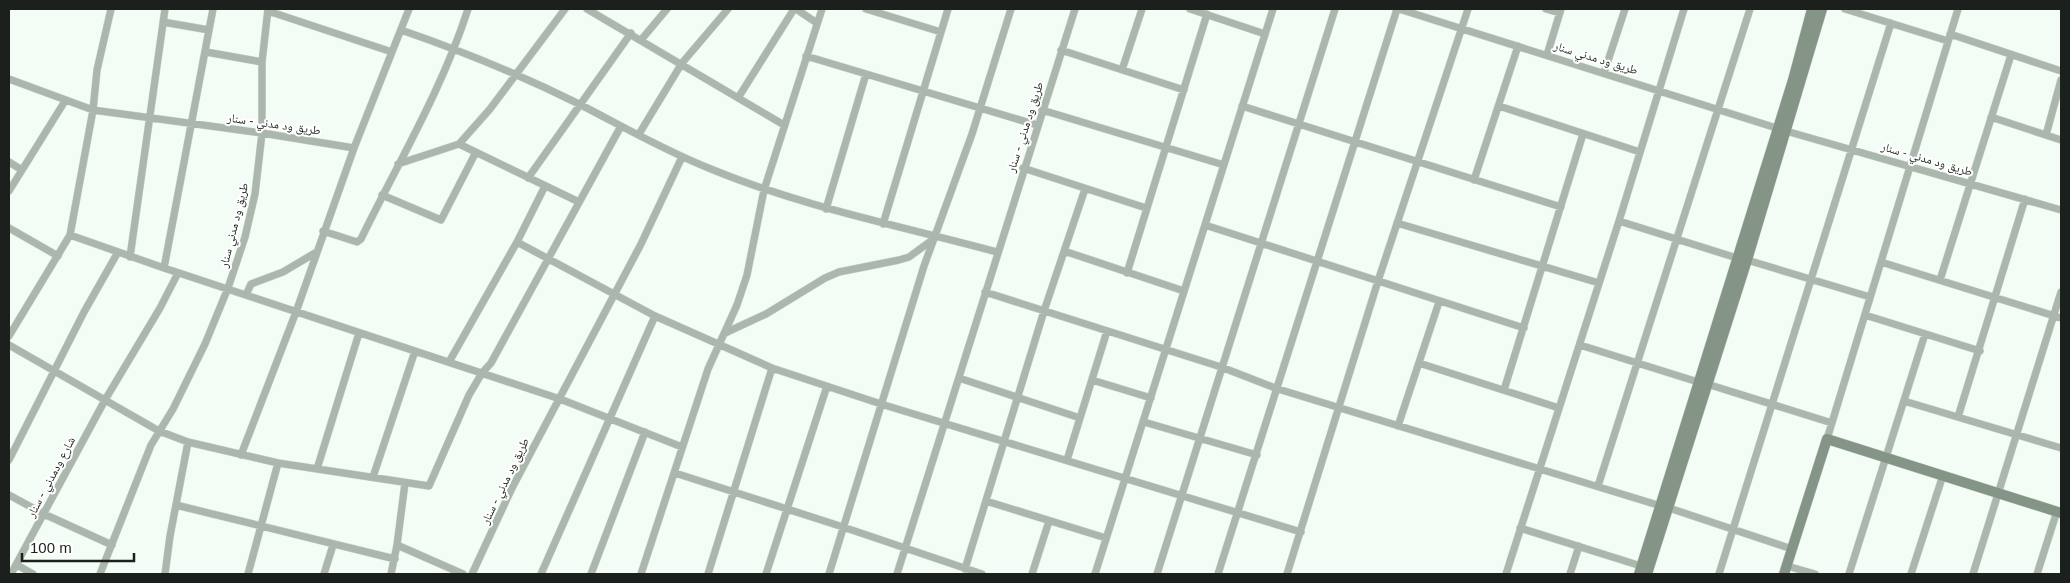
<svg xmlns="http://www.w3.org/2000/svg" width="2070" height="583" viewBox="0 0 2070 583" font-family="Helvetica,'Noto Naskh Arabic',sans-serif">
	<rect width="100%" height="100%" fill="#f4fdf5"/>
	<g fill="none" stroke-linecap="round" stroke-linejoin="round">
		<defs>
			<path id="street" d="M 587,9 L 784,125
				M 796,9 L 817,23
				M 866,9 L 941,32
				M 1190,9 L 1265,34
				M 1399,9 L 1786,131 L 2061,210
				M 1546,9 L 1560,13
				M 1845,9 L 1948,41
				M 268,11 L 392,52
				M 163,22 L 209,30
				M 401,30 C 462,51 521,75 579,104 C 622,126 665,151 711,169 C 803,207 901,226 997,252
				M 1950,34 L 2061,71
				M 641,40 L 667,9
				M 1061,50 L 1184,90
				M 206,52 L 262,62
				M 1547,55 L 1561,9
				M 806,56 L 1037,125
				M 1122,70 L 1142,9
				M 1604,73 L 1625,9
				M 9,79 L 93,110 L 262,133 L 354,148
				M 738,98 L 794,9
				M 1242,106 L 1561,207
				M 1499,106 L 1640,152
				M 1042,110 L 1224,165
				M 1991,117 L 2061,140
				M 639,134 L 682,63 L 728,9
				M 2046,135 L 2061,80
				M 459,144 L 579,202
				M 9,162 L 22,170
				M 398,164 L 459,144 L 490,109 L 565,9
				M 1023,168 L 1146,208
				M 528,178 L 631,33
				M 1474,180 L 1518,46
				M 9,191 L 65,101
				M 382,195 L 441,220 L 476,152
				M 826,209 L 866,74
				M 1619,221 L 1737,258
				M 1397,223 L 1599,283
				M 883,224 L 948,9
				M 1205,225 L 1524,328
				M 9,228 L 58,256
				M 323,231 L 357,242 L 361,239 C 398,163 442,90 468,9
				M 70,235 L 164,268 L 560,399 L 682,447
				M 517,242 L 655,316 L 772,368 L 881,404 L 1301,532
				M 1064,251 L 1184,291
				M 130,257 L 165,9
				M 1747,260 L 1870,297
				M 1881,262 L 2061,318
				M 164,268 L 213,9
				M 1127,273 L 1207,14
				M 1940,280 L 2011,55
				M 985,292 L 1221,367 L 1278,389 L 1661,506
				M 246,295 L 251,284 L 283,272 L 315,253
				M 1865,315 L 1980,351
				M 725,333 L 766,314 L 825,278 L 839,272 L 899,260 L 909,257 L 935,238
				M 9,336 L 70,235 L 93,110 L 97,70 L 111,9
				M 9,345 L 159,431 L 188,442 L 278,463 L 429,486 L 469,395 L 482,373 L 491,363 L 621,126
				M 1580,345 L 1698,382
				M 449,362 L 517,242 L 545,186
				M 1419,363 L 1559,408
				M 959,378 L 1080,418
				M 1092,380 L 1151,398
				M 1707,384 L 1832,423
				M 1504,390 L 1583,134
				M 1904,401 L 2061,448
				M 1958,417 L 2025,199
				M 1144,422 L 1257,455
				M 1398,426 L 1439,302
				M 1827,439 L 1958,9
				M 241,455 L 296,312 L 354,148 L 409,9
				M 9,460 L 84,312 L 118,252
				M 1067,460 L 1107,331
				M 317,469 L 359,333
				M 675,473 L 843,527 L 982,574
				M 373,477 L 415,351
				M 1598,486 L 1750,9
				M 9,495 L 44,514 L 112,545
				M 986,501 L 1106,538
				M 176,505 L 395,559
				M 1669,508 L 1792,549
				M 1520,528 L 1641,566
				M 397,545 L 463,574
				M 17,565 L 33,574
				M 1787,566 L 1815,574
				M 965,569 L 1044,311 L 1085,189
				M 11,574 L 105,400 L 160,308 L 178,273
				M 100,574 L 151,445 L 173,409 L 205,344 L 228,288 L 245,237 L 255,194 L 262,133 L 262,62 L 268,9
				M 165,574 L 170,536 L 188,442
				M 248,574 L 278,463
				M 324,574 L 333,545
				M 391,574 L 397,545 L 405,483
				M 472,574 L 512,488 L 641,244 L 682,157
				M 541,574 L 655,316
				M 591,574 L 645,432
				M 641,574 L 708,369 L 737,305 L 747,275 L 764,190 L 822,9
				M 708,574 L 772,368
				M 766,574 L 827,386
				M 829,574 L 924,266 L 972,134 L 1011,9
				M 897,574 L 1075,9
				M 1032,574 L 1049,521
				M 1095,574 L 1273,9
				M 1157,574 L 1335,9
				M 1218,574 L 1397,9
				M 1287,574 L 1378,281 L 1468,9
				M 1506,574 L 1619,221 L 1684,9
				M 1570,574 L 1579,546
				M 1719,574 L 1891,23
				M 1849,574 L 1925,334
				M 1911,574 L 1943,475
				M 1973,574 L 2061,292
				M 2037,574 L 2057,511"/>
			<path id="secondary" d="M 1639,574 L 1793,80 L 1812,9
				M 1647,574 L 1747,260 L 1822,9
				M 1784,574 L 1827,439 L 2061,513"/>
		</defs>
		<use href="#street" stroke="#d1dad2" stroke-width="8"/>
		<use href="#secondary" stroke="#d1dad2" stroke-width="11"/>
		<use href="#street" stroke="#abb6ac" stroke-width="7"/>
		<use href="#secondary" stroke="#849587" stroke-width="10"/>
	</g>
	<g text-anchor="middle" stroke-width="4" stroke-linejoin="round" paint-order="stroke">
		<g font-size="12" fill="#1c201d" stroke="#fff">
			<text transform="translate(1596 58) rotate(17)" y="4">طريق ود مدني سنار</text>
			<text transform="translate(274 124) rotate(8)" y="4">طريق ود مدني - سنار</text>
			<text transform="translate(1025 127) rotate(-72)" y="4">طريق ود مدني - سنار</text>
			<text transform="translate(1927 159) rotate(16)" y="4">طريق ود مدني - سنار</text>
			<text transform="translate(234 225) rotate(-76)" y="4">طريق ود مدني سنار</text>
			<text transform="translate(51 477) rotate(-62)" y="4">شارع ودمدني - سنار</text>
			<text transform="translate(505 481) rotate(-64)" y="4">طريق ود مدني - سنار</text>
		</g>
	</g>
	<rect width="2070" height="583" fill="none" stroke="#1c201d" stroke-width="20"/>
	<path d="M22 553v8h112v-8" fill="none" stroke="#1c201d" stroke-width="2.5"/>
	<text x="30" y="553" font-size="15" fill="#1c201d" stroke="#ffffff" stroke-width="4" paint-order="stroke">100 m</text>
</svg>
